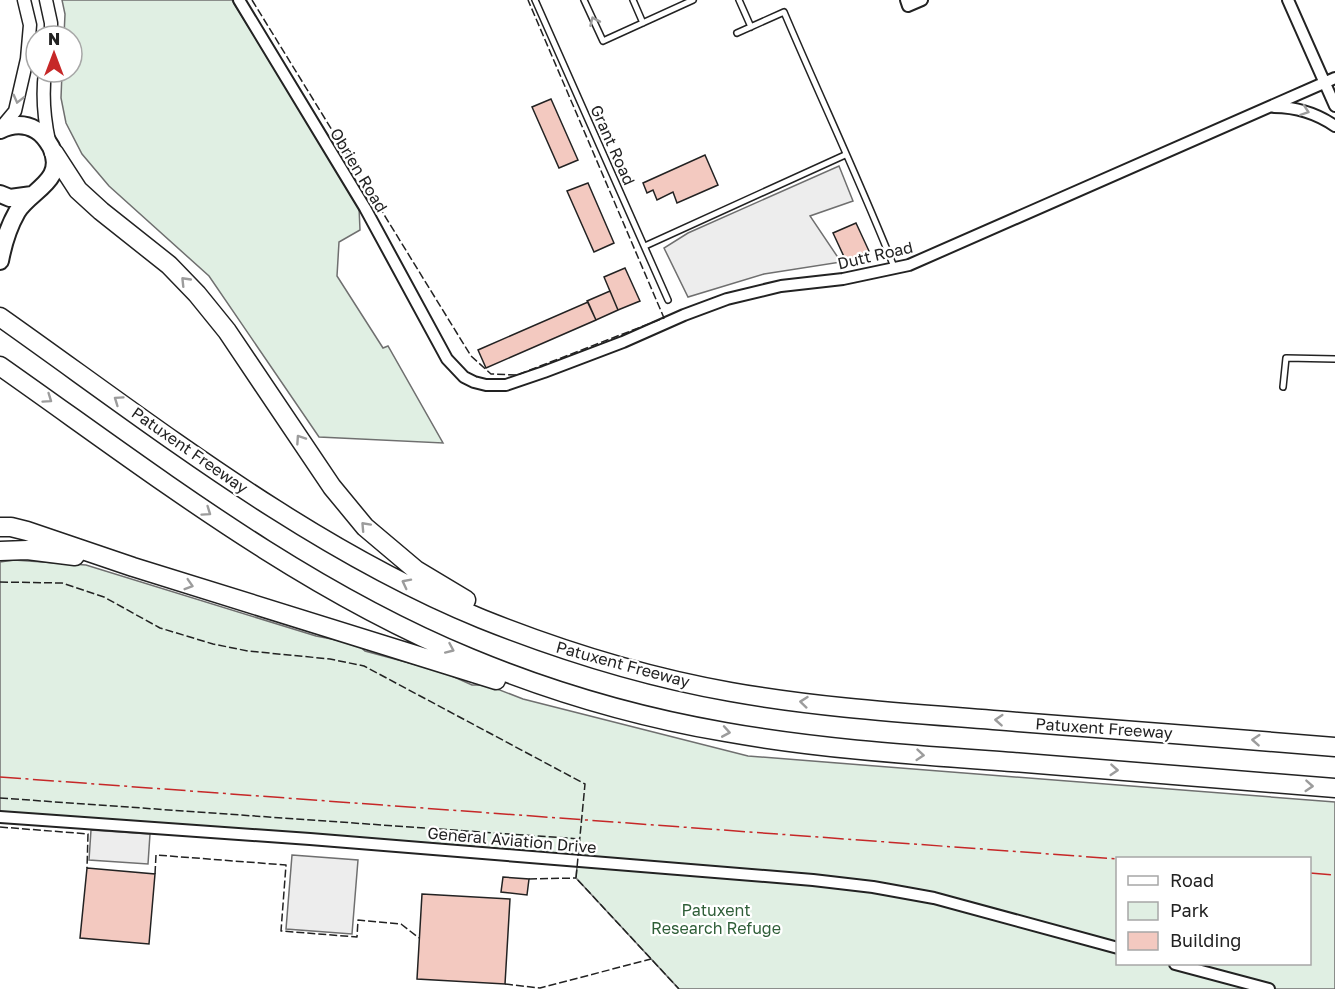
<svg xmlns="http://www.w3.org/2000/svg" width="1335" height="989" viewBox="0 0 1335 989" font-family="'Golos Text',sans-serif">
	<rect width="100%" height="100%" fill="#fff"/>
	<path fill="#e0efe3" stroke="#6f6f6f" stroke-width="1.5" fill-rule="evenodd" d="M 62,0 L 232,0 L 359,207 L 360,230 L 339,242 L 337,276 L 383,348 L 388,346 L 443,443 L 319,437 L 209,276 L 109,186 L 82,154 L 66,123 L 61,98 L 62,72 L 72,72 L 72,36 L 64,36 L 65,14 Z
		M 14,560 L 86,565 L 316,636 L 357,644 L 365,651 L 443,672 L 472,685 L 487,685 L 523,699 L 748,756 L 1335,802 L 1335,989 L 679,989 L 576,878 L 578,855 L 0,812 L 0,562 ZM 1118,858 L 1310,858 L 1310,964 L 1118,964 Z"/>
	<path fill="#ededed" stroke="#6f6f6f" stroke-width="1.5" d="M 839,166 L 853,201 L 810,216 L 841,262 L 764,274 L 688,297 L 664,248 L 688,233 Z
		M 91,830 L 150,834 L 148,864 L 89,860 Z
		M 292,855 L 358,860 L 352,934 L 286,929 Z"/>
	<path fill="#f3c9c0" stroke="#222" stroke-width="1.5" d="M 551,99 L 578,160 L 559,168 L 532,107 Z
		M 705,155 L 718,185 L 677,203 L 673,192 L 657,200 L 653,190 L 647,193 L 643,183 Z
		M 588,183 L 614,243 L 594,252 L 567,191 Z
		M 856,223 L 869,251 L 846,261 L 833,233 Z
		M 625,268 L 640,301 L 618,310 L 604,277 Z
		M 610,291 L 618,310 L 596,320 L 587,301 Z
		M 588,302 L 596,320 L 486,368 L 478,350 Z
		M 87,868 L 155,874 L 149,944 L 80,938 Z
		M 503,877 L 529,879 L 527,895 L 501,892 Z
		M 422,894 L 510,899 L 505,984 L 417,979 Z"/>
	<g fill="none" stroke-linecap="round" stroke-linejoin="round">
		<defs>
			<path id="service" d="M 535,0 L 668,300
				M 584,0 L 603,41 L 693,0
				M 633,0 L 643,23
				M 739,0 L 751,27
				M 737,33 L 784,12 C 820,97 860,181 894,267
				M 645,246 L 845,155
				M 1283,387 L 1286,358 L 1335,359"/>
			<path id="minor" d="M 239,0 L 365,208 L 447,359 L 464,377 L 474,382 L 486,385 L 506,385 L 544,372 L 623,342 L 684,315 L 727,299 L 781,286 L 843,279 L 909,265 L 1335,78
				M 906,0 L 908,6 L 922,0
				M 1288,0 L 1335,106
				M 1274,107 C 1297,107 1316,113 1335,126
				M 0,817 L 310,839 L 813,880 L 873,887 L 934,898 L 1118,948
				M 1175,964 L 1269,989"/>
			<path id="tertiary" d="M 46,0 L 51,23 L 51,36
				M 45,72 C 42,96 44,118 49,141
				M 0,129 L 15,111 L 27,59 L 30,25 L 24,0"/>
			<path id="primary" d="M 0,130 C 12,124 24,123 36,130 C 43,134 47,140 51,147 C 67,181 30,190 17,212 C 9,226 3,245 0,261
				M 0,194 L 10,198 L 32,195"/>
			<path id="motorway" d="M 54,153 L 78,190 L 101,211 L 169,265 L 197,294 L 227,331 L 332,487 L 365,527 L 416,570 L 466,600
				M 0,317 C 153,425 308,548 482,619 C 562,651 646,677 731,692 C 826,709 923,714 1018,722 C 1124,730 1229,738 1335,747
				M 0,366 C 151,472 298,587 470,658 C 552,692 638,717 725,732 C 820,749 916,755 1012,762 C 1120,771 1227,779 1335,788
				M 0,527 L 11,527 L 27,531 L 133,567 L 496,680
				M 0,551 L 27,550 L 75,556"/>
		</defs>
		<use href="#service" stroke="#222" stroke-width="8"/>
		<use href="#minor" stroke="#222" stroke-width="14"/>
		<use href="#tertiary" stroke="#222" stroke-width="15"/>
		<use href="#primary" stroke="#222" stroke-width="20"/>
		<use href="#motorway" stroke="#222" stroke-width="21"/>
		<use href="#service" stroke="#fff" stroke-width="5"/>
		<use href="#minor" stroke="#fff" stroke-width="10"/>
		<use href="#tertiary" stroke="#fff" stroke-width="12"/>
		<use href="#primary" stroke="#fff" stroke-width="16"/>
		<use href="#motorway" stroke="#fff" stroke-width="18"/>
		<path stroke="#222" stroke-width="1.5" stroke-dasharray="8 3" stroke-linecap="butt" d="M 252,0 L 471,356 L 491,374 L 517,375 L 664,318 L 528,0
			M 0,582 L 62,583 L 104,597 L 160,628 L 213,644 L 248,651 L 330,659 L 364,666 L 585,784 L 576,878 L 679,989
			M 0,798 L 580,839 L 580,840
			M 0,827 L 88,834 L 87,868
			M 155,874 L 156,855 L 286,865 L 281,931 L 357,937 L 358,920 L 401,924 L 419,938
			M 529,879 L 576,878
			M 505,984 L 540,988 L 651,959"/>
		<path stroke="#c62828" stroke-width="1.5" stroke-dasharray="21 4.5 3 4.5" stroke-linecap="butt" d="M 0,777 L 1118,859
			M 1310,873 L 1335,875"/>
	</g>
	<defs><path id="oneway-chevron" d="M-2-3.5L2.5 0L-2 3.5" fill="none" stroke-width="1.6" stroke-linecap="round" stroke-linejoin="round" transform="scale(1.5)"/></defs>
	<g stroke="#9c9c9c">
		<use href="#oneway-chevron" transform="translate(594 21) rotate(-114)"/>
		<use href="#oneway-chevron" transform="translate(18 99) rotate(104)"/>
		<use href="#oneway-chevron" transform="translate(1305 111) rotate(19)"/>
		<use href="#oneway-chevron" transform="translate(185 281) rotate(-134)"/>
		<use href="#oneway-chevron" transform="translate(48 399) rotate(35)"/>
		<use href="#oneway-chevron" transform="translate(118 400) rotate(-145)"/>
		<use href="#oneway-chevron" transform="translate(300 439) rotate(-124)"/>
		<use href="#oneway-chevron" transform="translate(207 512) rotate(35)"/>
		<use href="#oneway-chevron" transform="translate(365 526) rotate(-133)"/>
		<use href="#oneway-chevron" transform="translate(406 583) rotate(-153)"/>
		<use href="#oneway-chevron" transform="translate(189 585) rotate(17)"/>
		<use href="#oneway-chevron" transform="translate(450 649) rotate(24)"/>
		<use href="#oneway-chevron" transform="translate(804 702) rotate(-174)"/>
		<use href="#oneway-chevron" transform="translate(999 720) rotate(-176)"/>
		<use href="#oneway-chevron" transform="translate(726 732) rotate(10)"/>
		<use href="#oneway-chevron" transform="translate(1256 740) rotate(-176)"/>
		<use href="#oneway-chevron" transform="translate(920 755) rotate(5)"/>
		<use href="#oneway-chevron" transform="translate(1114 770) rotate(4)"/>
		<use href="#oneway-chevron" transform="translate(1309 786) rotate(4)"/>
	</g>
	<g text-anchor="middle" stroke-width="4.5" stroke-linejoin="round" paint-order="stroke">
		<g font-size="16" fill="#222" stroke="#fff">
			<text transform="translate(613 145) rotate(66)" y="6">Grant Road</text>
			<text transform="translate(359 170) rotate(59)" y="6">Obrien Road</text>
			<text transform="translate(875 255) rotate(-13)" y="6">Dutt Road</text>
			<text transform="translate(190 450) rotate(35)" y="6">Patuxent Freeway</text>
			<text transform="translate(623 664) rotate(15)" y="6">Patuxent Freeway</text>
			<text transform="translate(1104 728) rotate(4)" y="6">Patuxent Freeway</text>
			<text transform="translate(512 840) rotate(5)" y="6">General Aviation Drive</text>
		</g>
		<g font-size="16" fill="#2f5e38" stroke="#fff">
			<text x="716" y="916">Patuxent<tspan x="716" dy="18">Research Refuge</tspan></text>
		</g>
	</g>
	<rect x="1116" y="857" width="195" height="108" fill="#ffffff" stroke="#a7a7a7" stroke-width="1.5"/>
	<rect x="1128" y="876" width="30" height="9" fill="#ffffff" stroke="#a7a7a7" stroke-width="1.5"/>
	<text x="1170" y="887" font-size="18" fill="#222222">Road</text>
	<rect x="1128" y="902" width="30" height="18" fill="#e0efe3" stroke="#a7a7a7" stroke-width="1.5"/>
	<text x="1170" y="917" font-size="18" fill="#222222">Park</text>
	<rect x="1128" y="932" width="30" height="18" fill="#f3c9c0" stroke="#a7a7a7" stroke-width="1.5"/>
	<text x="1170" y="947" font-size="18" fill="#222222">Building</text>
	<g transform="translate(54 54)"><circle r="28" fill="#ffffff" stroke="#a7a7a7" stroke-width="1.5"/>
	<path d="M0-4.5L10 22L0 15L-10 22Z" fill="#c62828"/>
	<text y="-9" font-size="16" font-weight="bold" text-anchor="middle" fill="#222222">N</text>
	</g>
</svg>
